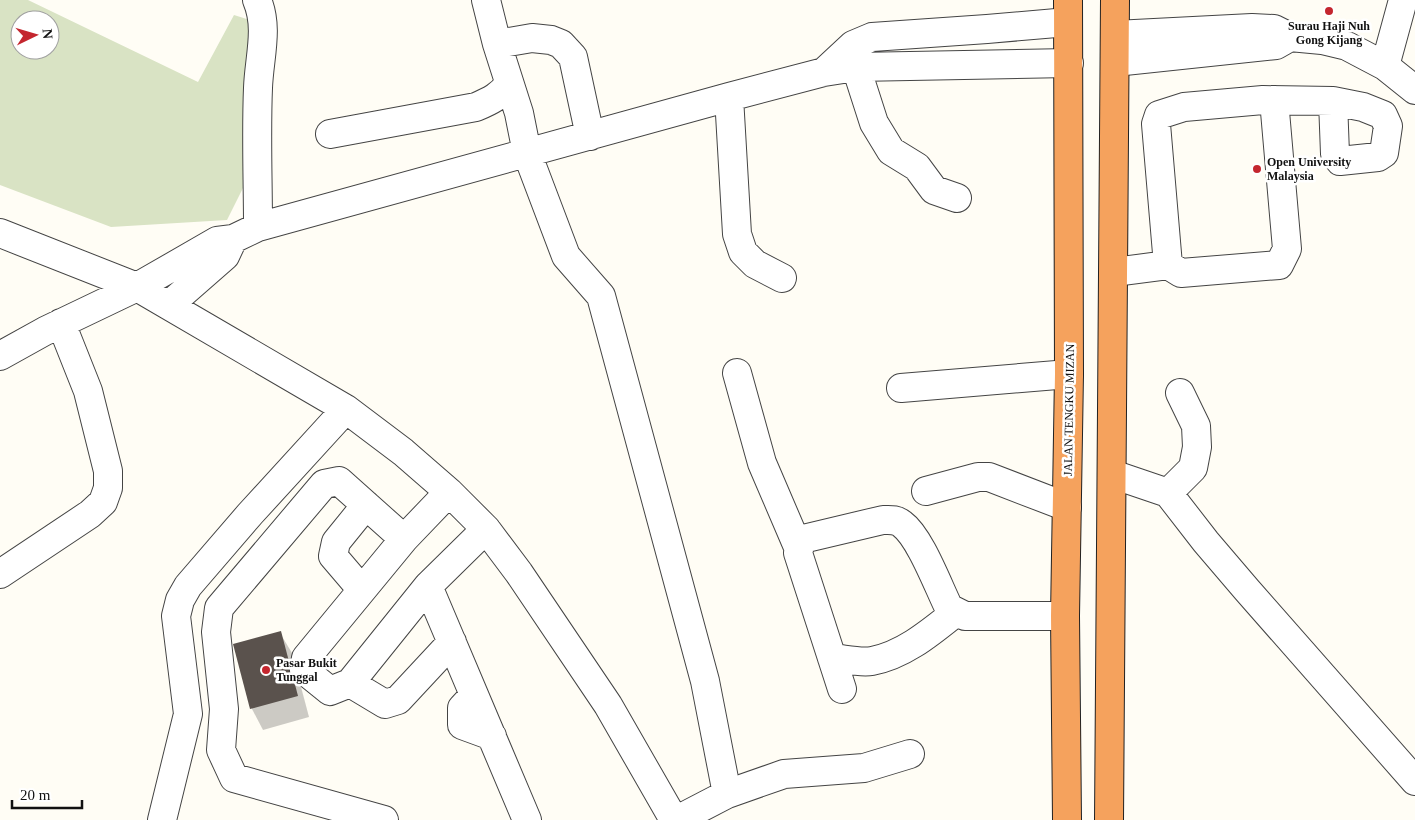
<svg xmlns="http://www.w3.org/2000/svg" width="1415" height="820" viewBox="0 0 1415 820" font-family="'Times New Roman',serif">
	<rect width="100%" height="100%" fill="#fffdf5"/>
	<path fill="#d9e3c4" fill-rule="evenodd" d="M 0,0 L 28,0 L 198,82 L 234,15 L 253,21 L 243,188 L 227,220 L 111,227 L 0,185 ZM 20,20 L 50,20 L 50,50 L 20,50 Z"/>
	<path fill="#0003" d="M 280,633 L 292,653 L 309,717 L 263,730 L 252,709 L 234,645 Z"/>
	<path fill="#5a524d" d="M 281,631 L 298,696 L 250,709 L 233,644 Z"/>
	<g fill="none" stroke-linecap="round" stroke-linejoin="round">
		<defs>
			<path id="minor" d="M 257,0 C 269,28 259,58 258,88 C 256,134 258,180 258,227
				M 486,0 L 497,44
				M 1115,35 L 1252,28 L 1274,29 L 1290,37 L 1322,40 L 1347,46 L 1385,66 L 1415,90
				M 854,51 L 856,67 L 874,123 L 891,151 L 917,167 L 934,190 L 957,198
				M 1115,62 L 1276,45 L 1290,37
				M 1385,66 L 1403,0
				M 824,72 L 853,45 L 872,37 L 987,29 L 1068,22
				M 729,97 L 737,234 L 743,252 L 755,264 L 782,278
				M 330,134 L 476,107 C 490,101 501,96 509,83
				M 590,136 L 573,57 L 561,44 L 551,40 L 532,38 L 497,44 L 519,113 L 527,153 L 566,256 L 601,296 L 705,681 L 727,794 L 677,820
				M 0,233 L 137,287 L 346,409 L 403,452 L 449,492 L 486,529 L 519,573 L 608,705 L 674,820
				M 1168,265 L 1156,124 L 1159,115 L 1184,107 L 1263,100 L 1333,101 L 1363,107 L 1383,115 L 1388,126 L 1384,153 L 1378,157 L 1340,161 L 1335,154 L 1333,101
				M 1114,272 L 1168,265 L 1181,273 L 1279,265 L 1287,249 L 1274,100
				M 169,305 L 225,256 L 233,239
				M 0,356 L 45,331 L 137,287 L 217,241 L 233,239 L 258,227 L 729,97 L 824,72 L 856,67 L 1069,63
				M 737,373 L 762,463 L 798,547
				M 901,388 L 1069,374
				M 1112,474 L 1168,493 L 1206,542 L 1247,590 L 1415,781
				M 926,491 L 978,477 L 989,477 L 1067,507
				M 1168,493 L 1193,468 L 1197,447 L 1196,426 L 1180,393
				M 486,529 L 428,586 L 527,820
				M 404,539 L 306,658 L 304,670 L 330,691 L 350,683 L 428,586
				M 0,574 L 90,514 L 103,502 L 108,488 L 108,471 L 88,391 L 61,323
				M 362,590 L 333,556 L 336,542 L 366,505
				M 832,658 C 844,659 860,663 872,661 C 904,655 931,632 956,612
				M 350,683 L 385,704 L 398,700 L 452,642
				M 842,689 L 798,553 L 801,541 L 807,538 L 883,520 C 890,520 896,519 902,524 C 920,537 938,586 949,608 L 965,616 L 1065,616
				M 474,695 L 462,708 L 462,725 L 492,736
				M 727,794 L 784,774 L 864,768 L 910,754
				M 162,820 L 188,714 L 176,616 L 180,600 L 188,586 L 250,514 L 346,409
				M 384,820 L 234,778 L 221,750 L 224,709 L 216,632 L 219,608 L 324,484 L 339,481 L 404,539 L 449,492"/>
			<path id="highway" d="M 1067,820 L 1065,616 L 1069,374 L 1068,0
				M 1109,820 L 1115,0"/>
		</defs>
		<use href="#minor" stroke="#444" stroke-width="30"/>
		<use href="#highway" stroke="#222" stroke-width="30"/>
		<use href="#minor" stroke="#fff" stroke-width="28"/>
		<use href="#highway" stroke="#f5a25d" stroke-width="28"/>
	</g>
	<g fill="#c4262e" stroke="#fff" stroke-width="2">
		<circle cx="1329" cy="11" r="5"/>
		<circle cx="1257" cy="169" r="5"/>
		<circle cx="266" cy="670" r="5"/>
	</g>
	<g text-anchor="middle" stroke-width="5" stroke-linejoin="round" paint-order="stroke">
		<g font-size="12" font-weight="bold" fill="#111" stroke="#fff" text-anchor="start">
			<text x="1329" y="30" text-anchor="middle">Surau Haji Nuh<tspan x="1329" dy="14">Gong Kijang</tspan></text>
			<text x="1267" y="166">Open University<tspan x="1267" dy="14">Malaysia</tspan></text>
			<text x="276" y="667">Pasar Bukit<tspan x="276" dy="14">Tunggal</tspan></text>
		</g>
		<g font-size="12" fill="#111" stroke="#fff">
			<text transform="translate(1069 410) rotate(-89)" y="4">JALAN TENGKU MIZAN</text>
		</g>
	</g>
	<g transform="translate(35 35) rotate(85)"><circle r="24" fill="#ffffff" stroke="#a0a0a0"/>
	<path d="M0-4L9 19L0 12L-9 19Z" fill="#c4262e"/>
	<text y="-8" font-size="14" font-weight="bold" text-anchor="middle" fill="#111111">N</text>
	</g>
	<path d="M12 800v8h70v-8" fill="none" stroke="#111111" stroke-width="2.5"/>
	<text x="20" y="800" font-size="15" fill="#111111" stroke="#ffffff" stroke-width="4" paint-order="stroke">20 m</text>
</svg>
